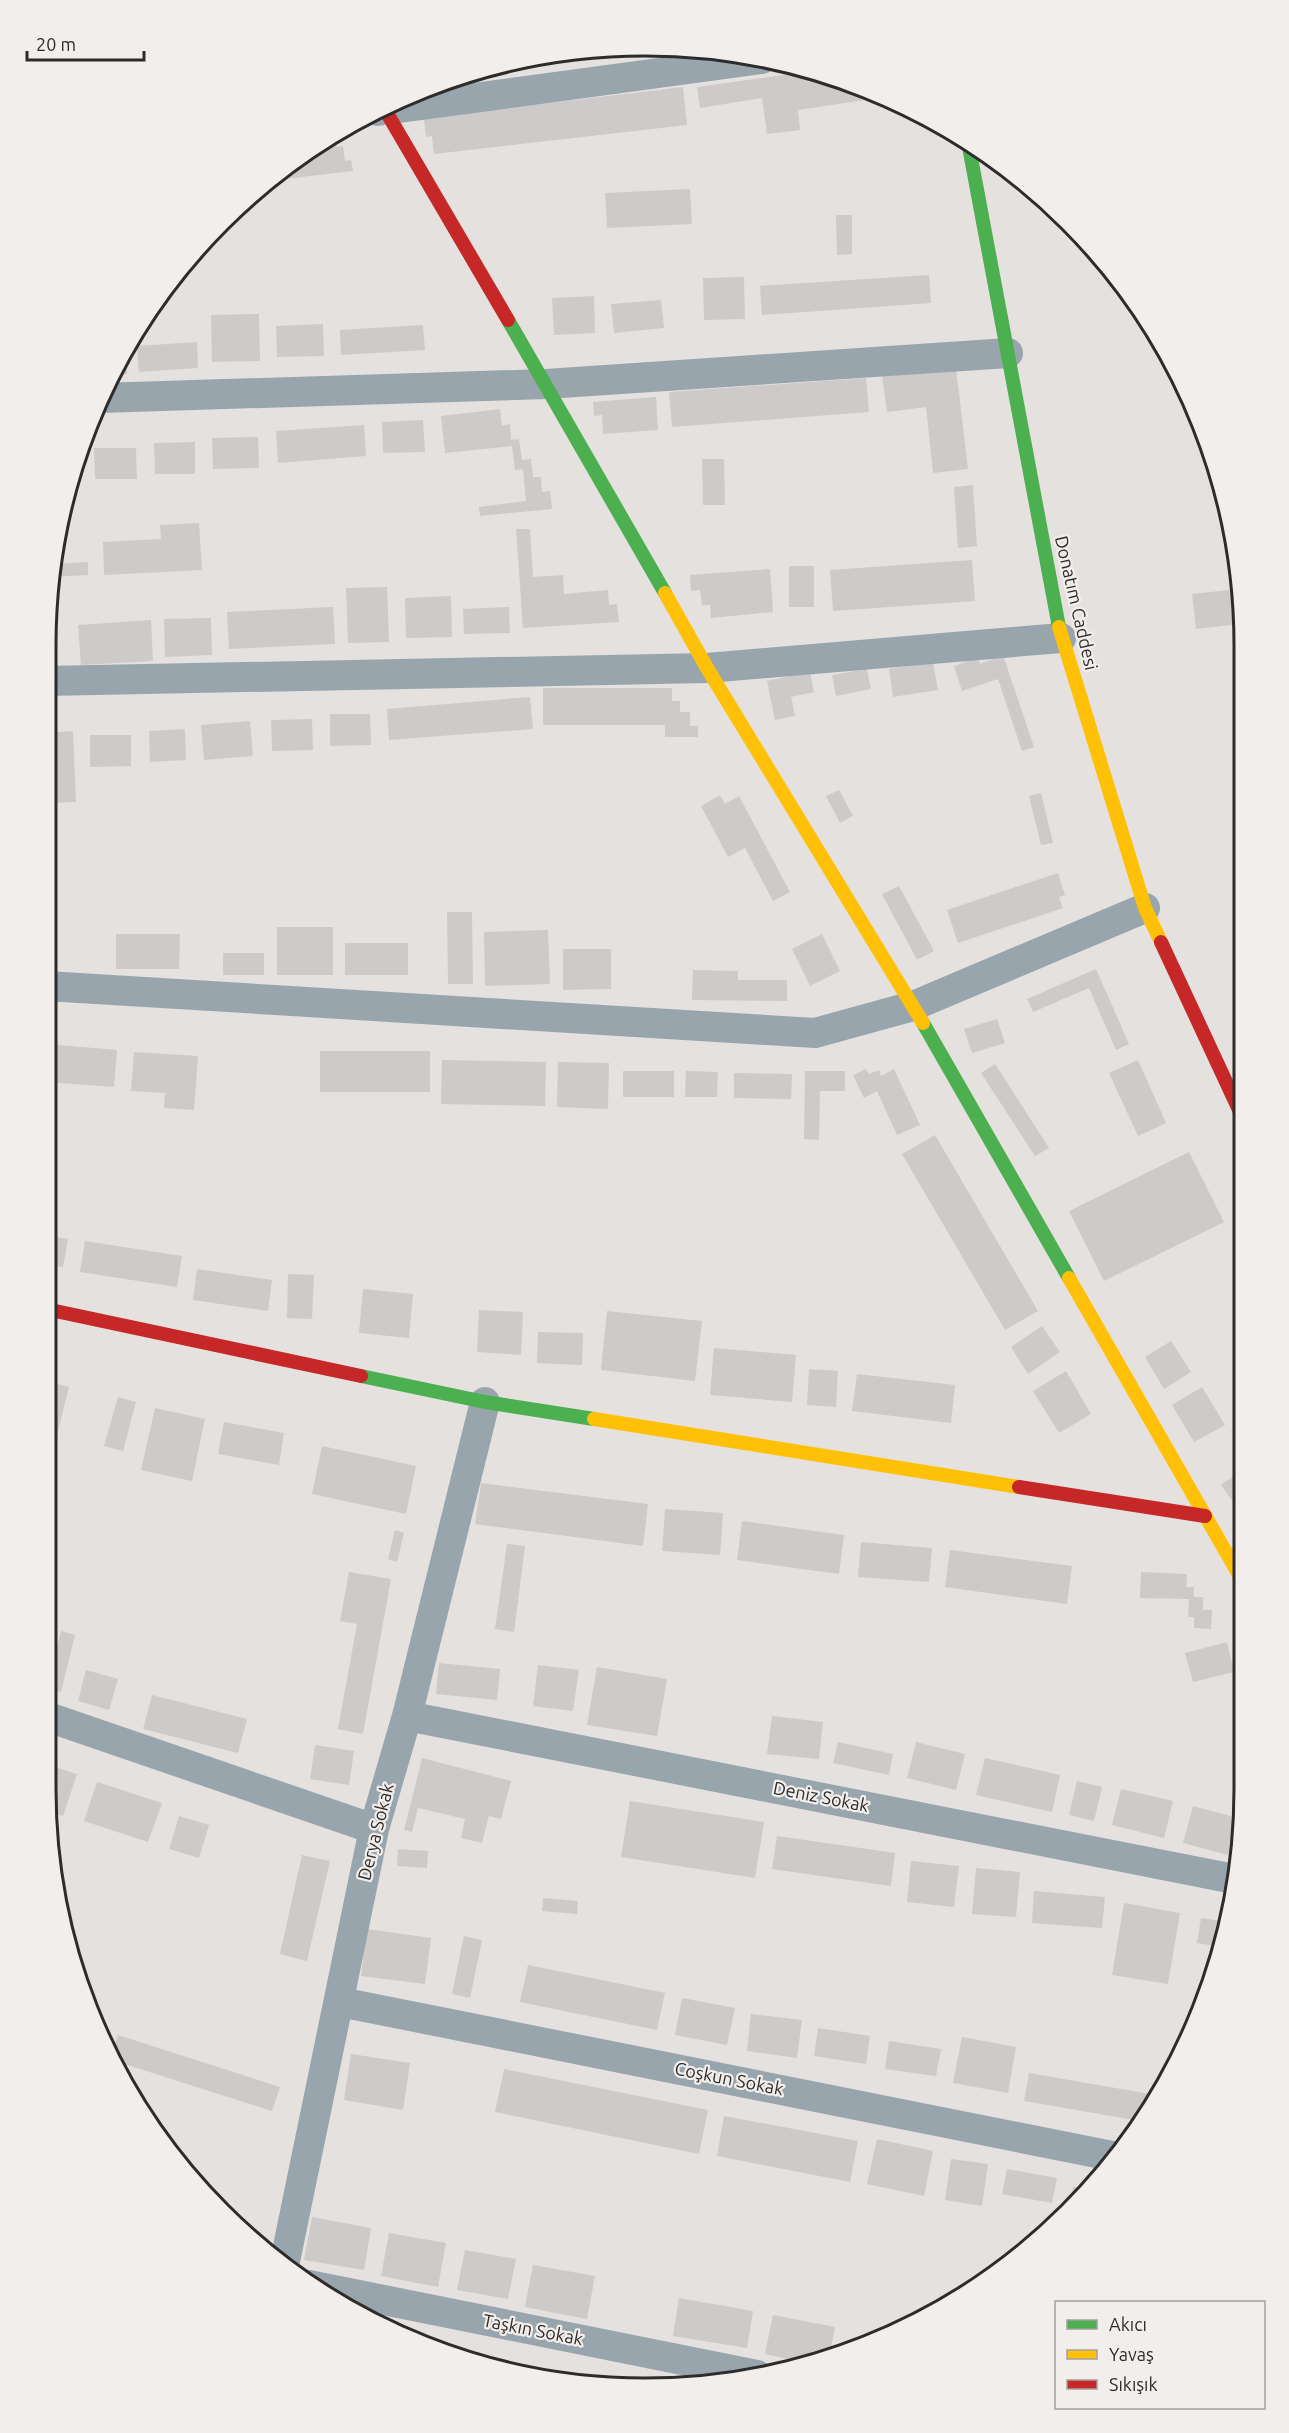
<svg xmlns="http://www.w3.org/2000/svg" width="1289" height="2433" viewBox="0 0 1289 2433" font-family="Ubuntu,sans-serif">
	<rect width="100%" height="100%" fill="#e4e1df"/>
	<path fill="#cdcac9" d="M 814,71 L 885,97 L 798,110 L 800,130 L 767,134 L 762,98 L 700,108 L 697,87 Z
		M 683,87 L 687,125 L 434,154 L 432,136 L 426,137 L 424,118 Z
		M 335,132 L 337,147 L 343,146 L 345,161 L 351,160 L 353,171 L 267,181 Z
		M 690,189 L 692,224 L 607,228 L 605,193 Z
		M 836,215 L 852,215 L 852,254 L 837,255 Z
		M 929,275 L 931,303 L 762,315 L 760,286 Z
		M 744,277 L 745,319 L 704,320 L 703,278 Z
		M 594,296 L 595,333 L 554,335 L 552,298 Z
		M 661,300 L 664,328 L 614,333 L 611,304 Z
		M 259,314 L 260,361 L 212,362 L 211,315 Z
		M 323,324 L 324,356 L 277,357 L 276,326 Z
		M 423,325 L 425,350 L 341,355 L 340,330 Z
		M 197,342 L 198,368 L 139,372 L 137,346 Z
		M 126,349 L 127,374 L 110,374 Z
		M 956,368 L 968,469 L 933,473 L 926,407 L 887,412 L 882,376 Z
		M 866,378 L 869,412 L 672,427 L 669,392 Z
		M 656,397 L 658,430 L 603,434 L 602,415 L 594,416 L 593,402 Z
		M 500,409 L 502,426 L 510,424 L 511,440 L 519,439 L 522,460 L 531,459 L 533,477 L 541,477 L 542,492 L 550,491 L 552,509 L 480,516 L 479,507 L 526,501 L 523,469 L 515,470 L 512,446 L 445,453 L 441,416 Z
		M 423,420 L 425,452 L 383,453 L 382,422 Z
		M 364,425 L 366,456 L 278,463 L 276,431 Z
		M 258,437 L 259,468 L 213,469 L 212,438 Z
		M 195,442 L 195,474 L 155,474 L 154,443 Z
		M 94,448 L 136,448 L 137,479 L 95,479 Z
		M 702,459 L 724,459 L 725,505 L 703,505 Z
		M 973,485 L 977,546 L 958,548 L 954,487 Z
		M 199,523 L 202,570 L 104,575 L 103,542 L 161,539 L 160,525 Z
		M 516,529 L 530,529 L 533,577 L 563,575 L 564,594 L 608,590 L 609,605 L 617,604 L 619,622 L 523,628 Z
		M 972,560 L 975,601 L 833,611 L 830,570 Z
		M 88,562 L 88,575 L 51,577 L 53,564 Z
		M 789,566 L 814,566 L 814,607 L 789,607 Z
		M 770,569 L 773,612 L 711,618 L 710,605 L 702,605 L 700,590 L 691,591 L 690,575 Z
		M 387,587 L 389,642 L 348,643 L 346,588 Z
		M 1239,589 L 1239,624 L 1196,629 L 1192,594 Z
		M 451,596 L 452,637 L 406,638 L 405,598 Z
		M 333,607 L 335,644 L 229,649 L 227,612 Z
		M 509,607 L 510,633 L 464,634 L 463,609 Z
		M 211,618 L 212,655 L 165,657 L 164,619 Z
		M 151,620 L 153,661 L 81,665 L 78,625 Z
		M 1003,655 L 1034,747 L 1022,751 L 998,679 L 962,691 L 954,666 L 978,657 L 980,664 Z
		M 933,662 L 938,690 L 893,697 L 889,669 Z
		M 867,669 L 871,689 L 836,696 L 832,675 Z
		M 810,672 L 814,692 L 791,697 L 795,716 L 775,720 L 767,681 Z
		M 543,688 L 672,688 L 672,701 L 680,701 L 680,712 L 690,712 L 690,726 L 698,726 L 698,737 L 665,737 L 665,725 L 543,725 Z
		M 530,697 L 533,729 L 389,740 L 387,709 Z
		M 330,714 L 370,714 L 371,745 L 330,746 Z
		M 312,719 L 313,750 L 272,751 L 271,720 Z
		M 250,721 L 253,756 L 204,760 L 201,725 Z
		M 185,729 L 186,760 L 150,762 L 149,731 Z
		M 73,731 L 76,802 L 46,803 L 46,733 Z
		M 90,735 L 131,735 L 131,766 L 90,767 Z
		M 839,790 L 853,816 L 840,823 L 826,796 Z
		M 1041,793 L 1053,843 L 1041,845 L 1029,796 Z
		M 720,795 L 725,804 L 739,796 L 790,892 L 773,901 L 745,848 L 728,857 L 701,806 Z
		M 1058,873 L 1065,895 L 1059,897 L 1063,908 L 958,943 L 947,910 Z
		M 899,886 L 934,951 L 917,960 L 882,894 Z
		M 447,912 L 472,912 L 473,984 L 448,984 Z
		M 277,927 L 333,927 L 333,975 L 277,975 Z
		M 548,930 L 550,984 L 485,986 L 484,932 Z
		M 116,934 L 180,934 L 179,969 L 116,969 Z
		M 822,934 L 840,971 L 810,986 L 792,949 Z
		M 345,943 L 408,943 L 408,975 L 345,975 Z
		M 563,949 L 611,949 L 611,989 L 563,990 Z
		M 223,953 L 264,953 L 264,975 L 223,975 Z
		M 1096,969 L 1129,1044 L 1116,1050 L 1089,988 L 1033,1012 L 1027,999 Z
		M 693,970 L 738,971 L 738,980 L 787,980 L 787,1001 L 692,1000 Z
		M 997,1019 L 1005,1043 L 972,1053 L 964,1029 Z
		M 46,1044 L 117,1050 L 114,1087 L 46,1082 Z
		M 320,1051 L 430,1051 L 430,1092 L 320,1092 Z
		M 134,1052 L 198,1056 L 194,1110 L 164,1108 L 165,1093 L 131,1091 Z
		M 442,1060 L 546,1062 L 545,1106 L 441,1104 Z
		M 1138,1060 L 1166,1123 L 1138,1136 L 1109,1073 Z
		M 558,1062 L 609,1063 L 608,1109 L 557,1107 Z
		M 995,1064 L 1049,1148 L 1035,1156 L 981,1073 Z
		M 866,1069 L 869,1074 L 879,1070 L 881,1076 L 894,1069 L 920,1125 L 897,1135 L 877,1091 L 864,1098 L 853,1075 Z
		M 623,1071 L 674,1071 L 674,1097 L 623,1097 Z
		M 686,1071 L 718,1072 L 717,1097 L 685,1097 Z
		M 805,1071 L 845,1071 L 845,1091 L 820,1091 L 819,1140 L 804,1139 Z
		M 734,1073 L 792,1074 L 791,1099 L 734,1098 Z
		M 935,1135 L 1038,1311 L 1005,1330 L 902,1154 Z
		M 1189,1152 L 1224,1222 L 1104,1281 L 1069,1211 Z
		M 46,1235 L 68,1239 L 63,1267 L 46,1264 Z
		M 85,1241 L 182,1256 L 177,1287 L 80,1272 Z
		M 197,1269 L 272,1280 L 268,1311 L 193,1300 Z
		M 288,1274 L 314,1275 L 312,1319 L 287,1318 Z
		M 363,1289 L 413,1294 L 409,1338 L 359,1333 Z
		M 479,1310 L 523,1312 L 521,1355 L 477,1352 Z
		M 607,1311 L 702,1321 L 695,1381 L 601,1370 Z
		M 1042,1326 L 1060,1352 L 1028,1374 L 1011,1347 Z
		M 538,1332 L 583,1333 L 582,1365 L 537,1363 Z
		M 1171,1341 L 1191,1372 L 1164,1389 L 1145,1357 Z
		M 714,1348 L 796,1355 L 792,1402 L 710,1395 Z
		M 809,1369 L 838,1371 L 836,1407 L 807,1405 Z
		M 1066,1371 L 1091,1414 L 1059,1433 L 1033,1391 Z
		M 857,1374 L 955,1385 L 951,1423 L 852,1411 Z
		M 45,1381 L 69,1387 L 46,1478 L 45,1478 Z
		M 1202,1387 L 1225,1425 L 1194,1442 L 1172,1405 Z
		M 118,1397 L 136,1402 L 123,1451 L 104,1446 Z
		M 155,1408 L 205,1419 L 192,1481 L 141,1470 Z
		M 224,1422 L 284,1433 L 279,1465 L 218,1454 Z
		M 322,1446 L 416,1466 L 406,1514 L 312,1494 Z
		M 1242,1470 L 1242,1515 L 1221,1485 Z
		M 481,1483 L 648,1504 L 643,1546 L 475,1524 Z
		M 665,1509 L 723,1513 L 720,1555 L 662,1551 Z
		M 742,1521 L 844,1535 L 839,1574 L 737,1560 Z
		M 395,1530 L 404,1533 L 397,1562 L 388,1559 Z
		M 861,1542 L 932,1548 L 929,1582 L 858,1577 Z
		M 507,1544 L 525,1546 L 514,1632 L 495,1629 Z
		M 950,1550 L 1072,1566 L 1067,1604 L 945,1587 Z
		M 349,1572 L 391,1579 L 363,1734 L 338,1729 L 357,1624 L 340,1621 Z
		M 1141,1572 L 1187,1574 L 1186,1587 L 1194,1587 L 1194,1597 L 1203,1597 L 1203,1610 L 1212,1610 L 1211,1629 L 1194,1628 L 1194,1617 L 1188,1617 L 1189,1599 L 1140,1598 Z
		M 61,1631 L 75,1635 L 61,1692 L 47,1689 Z
		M 1227,1642 L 1234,1672 L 1193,1682 L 1185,1653 Z
		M 439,1663 L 500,1669 L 497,1700 L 436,1694 Z
		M 538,1665 L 579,1670 L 573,1711 L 533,1706 Z
		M 597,1667 L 667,1679 L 657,1736 L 587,1725 Z
		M 86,1670 L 118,1679 L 109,1710 L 78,1701 Z
		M 152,1695 L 247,1719 L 238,1753 L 143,1729 Z
		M 772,1716 L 823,1722 L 819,1759 L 767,1754 Z
		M 1242,1721 L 1242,1740 L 1235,1724 Z
		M 838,1742 L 893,1754 L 889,1775 L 833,1763 Z
		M 916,1742 L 965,1754 L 956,1790 L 907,1778 Z
		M 315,1745 L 354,1751 L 349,1785 L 310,1779 Z
		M 422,1758 L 511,1781 L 501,1819 L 489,1816 L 482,1843 L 461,1838 L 465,1819 L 418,1808 L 412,1832 L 404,1830 Z
		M 985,1758 L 1060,1775 L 1052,1812 L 976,1795 Z
		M 45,1764 L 77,1774 L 63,1816 L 47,1811 Z
		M 1077,1781 L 1102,1787 L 1094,1821 L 1069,1815 Z
		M 97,1782 L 162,1803 L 148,1842 L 84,1821 Z
		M 1121,1789 L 1173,1801 L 1164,1838 L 1112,1825 Z
		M 630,1801 L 764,1822 L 755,1878 L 621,1857 Z
		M 1193,1806 L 1238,1818 L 1228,1855 L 1183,1843 Z
		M 179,1816 L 209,1825 L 199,1858 L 169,1849 Z
		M 777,1836 L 895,1853 L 891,1886 L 772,1869 Z
		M 398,1849 L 428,1851 L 427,1868 L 397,1866 Z
		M 302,1855 L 330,1861 L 307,1961 L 280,1954 Z
		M 911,1861 L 959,1866 L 954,1907 L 907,1902 Z
		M 976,1868 L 1020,1872 L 1016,1917 L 972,1914 Z
		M 1034,1891 L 1105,1897 L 1102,1928 L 1032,1923 Z
		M 543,1898 L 578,1901 L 577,1914 L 542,1911 Z
		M 1124,1903 L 1180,1913 L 1168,1984 L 1112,1975 Z
		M 1201,1918 L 1227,1922 L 1223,1947 L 1197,1943 Z
		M 367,1929 L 431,1938 L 425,1984 L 361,1976 Z
		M 464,1936 L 482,1940 L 470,1998 L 452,1994 Z
		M 528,1965 L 665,1993 L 657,2030 L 520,2002 Z
		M 682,1998 L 735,2008 L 727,2045 L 675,2035 Z
		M 751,2014 L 802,2020 L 797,2058 L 747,2051 Z
		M 818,2028 L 870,2036 L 866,2064 L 814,2056 Z
		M 118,2035 L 280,2087 L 272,2111 L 112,2060 L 111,2056 Z
		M 962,2037 L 1016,2047 L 1008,2093 L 953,2083 Z
		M 889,2041 L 941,2049 L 936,2076 L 885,2069 Z
		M 351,2054 L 410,2063 L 403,2110 L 344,2100 Z
		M 504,2069 L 708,2110 L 699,2154 L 495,2112 Z
		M 1029,2073 L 1156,2095 L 1155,2097 L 1140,2121 L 1024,2101 Z
		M 724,2116 L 858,2141 L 850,2182 L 717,2156 Z
		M 877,2139 L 933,2151 L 924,2196 L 867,2184 Z
		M 951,2159 L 988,2164 L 982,2206 L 945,2200 Z
		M 1007,2169 L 1057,2178 L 1052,2203 L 1002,2194 Z
		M 1073,2187 L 1089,2189 L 1070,2210 Z
		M 312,2217 L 371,2228 L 364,2270 L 304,2260 Z
		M 389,2233 L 446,2243 L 438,2287 L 381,2276 Z
		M 465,2250 L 516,2259 L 508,2299 L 457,2290 Z
		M 533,2265 L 595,2276 L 587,2319 L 525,2307 Z
		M 679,2298 L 753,2311 L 747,2348 L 673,2336 Z
		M 773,2315 L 835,2327 L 829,2358 L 811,2364 L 765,2354 Z"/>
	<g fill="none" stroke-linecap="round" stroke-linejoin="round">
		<path stroke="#98a5ad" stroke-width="30" d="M 377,111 L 762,59
			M 100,398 L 546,384 L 1008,353
			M 46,681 L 707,668 L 1061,638
			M 46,986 L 815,1033 L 913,1006 L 1145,908
			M 45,1716 L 374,1829
			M 407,1716 L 1234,1879
			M 340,2002 L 1117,2157
			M 284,2266 L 374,1829 L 407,1716 L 485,1402
			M 309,2285 L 757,2375"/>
		<path stroke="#4caf50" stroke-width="14" d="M 969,147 L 1059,627
			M 508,320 L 665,593
			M 923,1023 L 1069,1278
			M 361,1376 L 485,1402 L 594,1419"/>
		<path stroke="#ffc107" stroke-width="14" d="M 665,593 L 707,668 L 923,1023
			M 1059,627 L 1145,908 L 1161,942
			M 1069,1278 L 1242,1580
			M 594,1419 L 1019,1487"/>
		<path stroke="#c62828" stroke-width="14" d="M 384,108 L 508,320
			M 1161,942 L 1241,1114
			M 46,1309 L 361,1376
			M 1019,1487 L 1205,1516"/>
	</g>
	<g text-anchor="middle" stroke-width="4.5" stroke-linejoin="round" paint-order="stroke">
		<g font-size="18" fill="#2d2c2b" stroke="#f2eeeb">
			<text transform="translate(1076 603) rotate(77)" y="6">Donatım Caddesi</text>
			<text transform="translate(821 1797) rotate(11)" y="6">Deniz Sokak</text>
			<text transform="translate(376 1832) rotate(-76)" y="6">Derya Sokak</text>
			<text transform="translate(729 2079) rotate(11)" y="6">Coşkun Sokak</text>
			<text transform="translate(533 2330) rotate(11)" y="6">Taşkın Sokak</text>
		</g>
	</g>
	<path d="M0 0H1289V2433H0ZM645 56H645A589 589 0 0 1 1234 645V1789A589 589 0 0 1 645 2378H645A589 589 0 0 1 56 1789V645A589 589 0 0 1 645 56Z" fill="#f2eeeb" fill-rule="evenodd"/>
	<path fill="none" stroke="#2d2c2b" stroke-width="3" d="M645 56H645A589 589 0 0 1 1234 645V1789A589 589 0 0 1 645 2378H645A589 589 0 0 1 56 1789V645A589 589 0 0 1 645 56Z"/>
	<rect x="1055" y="2301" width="210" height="108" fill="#f2eeeb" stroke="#a3a09e" stroke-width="1.5"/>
	<rect x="1067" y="2320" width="30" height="9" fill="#4caf50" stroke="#a3a09e" stroke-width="1.5"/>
	<text x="1109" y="2331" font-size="18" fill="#2d2c2b">Akıcı</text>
	<rect x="1067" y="2350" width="30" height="9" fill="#ffc107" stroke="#a3a09e" stroke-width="1.5"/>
	<text x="1109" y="2361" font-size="18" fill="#2d2c2b">Yavaş</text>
	<rect x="1067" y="2380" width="30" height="9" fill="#c62828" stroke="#a3a09e" stroke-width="1.5"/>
	<text x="1109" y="2391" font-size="18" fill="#2d2c2b">Sıkışık</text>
	<path d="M27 51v9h117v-9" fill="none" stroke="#2d2c2b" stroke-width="3"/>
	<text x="36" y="51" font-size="18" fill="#2d2c2b" stroke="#f2eeeb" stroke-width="4.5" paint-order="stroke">20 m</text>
</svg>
